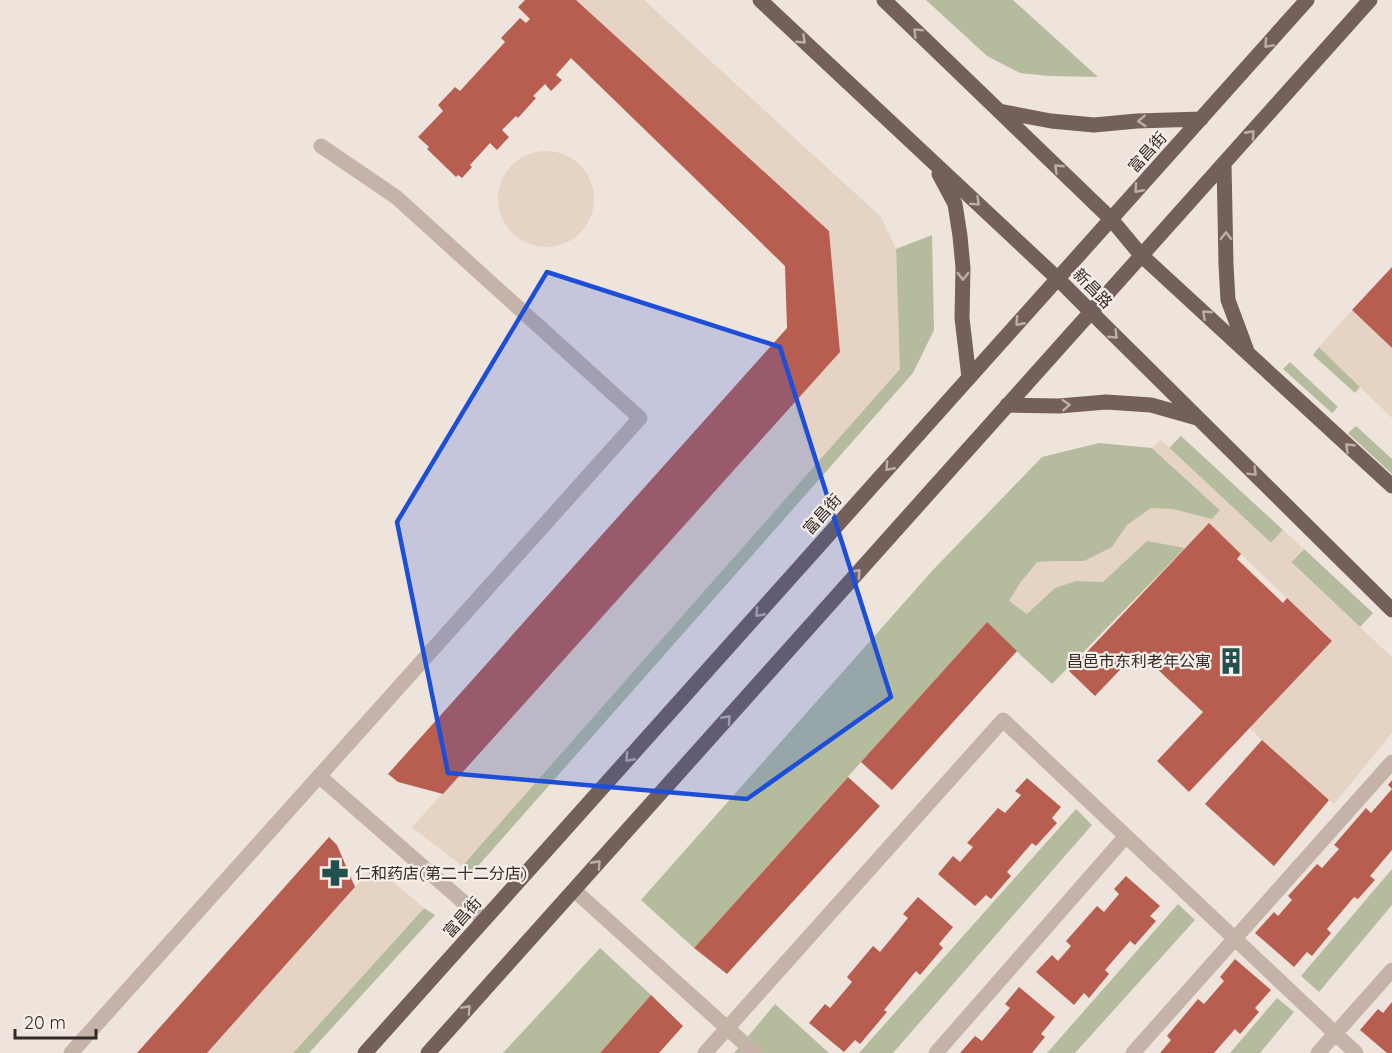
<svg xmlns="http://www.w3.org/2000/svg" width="1392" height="1053" viewBox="0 0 1392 1053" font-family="Quicksand,'Noto Sans SC',sans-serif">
	<rect width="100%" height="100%" fill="#efe4dc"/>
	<path fill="#b5bc9e" d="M 926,0 L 1013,0 L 1098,77 L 1049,76 L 1020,73 L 987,56 Z
		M 932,235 L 934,330 L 913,373 L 471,874 L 462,866 L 899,369 L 896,249 Z
		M 1319,347 L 1360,387 L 1355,393 L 1313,355 Z
		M 1290,362 L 1338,407 L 1332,413 L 1283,369 Z
		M 1356,426 L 1392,459 L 1392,474 L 1348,433 Z
		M 1181,436 L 1283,530 L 1271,543 L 1169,448 Z
		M 1099,443 L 1152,448 L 1221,511 L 1052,684 L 986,623 L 694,948 L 641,900 L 932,571 L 1042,457 Z
		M 1304,549 L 1373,613 L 1360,627 L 1291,562 Z
		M 1076,809 L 1092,825 L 893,1053 L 859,1053 Z
		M 1392,869 L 1392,905 L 1319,992 L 1301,976 Z
		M 1178,904 L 1195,920 L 1075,1053 L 1047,1053 Z
		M 424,908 L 435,915 L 309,1053 L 293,1053 Z
		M 600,948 L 651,995 L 600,1053 L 503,1053 Z
		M 1277,998 L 1294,1012 L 1260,1053 L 1230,1053 Z
		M 775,1004 L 829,1053 L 734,1053 Z"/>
	<path fill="#e5d3c4" d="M 576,0 L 644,0 L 881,217 L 896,249 L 900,369 L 462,866 L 412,827 L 840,352 L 829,231 Z
		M498 199a48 48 0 1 1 96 0a48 48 0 1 1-96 0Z
		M 1352,310 L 1392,348 L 1392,418 L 1319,347 Z
		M 1161,440 L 1271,543 L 1283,530 L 1304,549 L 1291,563 L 1392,657 L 1392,733 L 1334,804 L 1249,728 L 1332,641 L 1209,524 L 1185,548 L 1147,541 L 1103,582 L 1076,581 L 1055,588 L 1027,614 L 1009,601 L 1020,583 L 1037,562 L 1055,561 L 1084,561 L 1112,547 L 1127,525 L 1151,508 L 1173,509 L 1212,519 L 1220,510 L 1152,448 Z
		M 374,866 L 424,908 L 293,1053 L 207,1053 Z"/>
	<path fill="#b85e50" d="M 525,0 L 576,0 L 829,231 L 840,352 L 443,794 L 398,782 L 388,774 L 787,328 L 785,266 L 571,58 L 556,75 L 562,80 L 551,91 L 545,84 L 533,96 L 536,98 L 518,118 L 516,116 L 502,130 L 509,137 L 497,150 L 490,143 L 470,165 L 472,167 L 462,178 L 458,175 L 456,177 L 427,149 L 429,147 L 418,137 L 443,111 L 438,105 L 455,87 L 460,91 L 505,42 L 501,38 L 520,18 L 526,23 L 530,19 L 518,7 Z
		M 1392,267 L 1392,348 L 1352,310 Z
		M 1209,523 L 1241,554 L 1237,559 L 1283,603 L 1287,598 L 1332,641 L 1189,792 L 1157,761 L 1203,712 L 1138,651 L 1095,696 L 1069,671 Z
		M 987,622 L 1017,651 L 892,790 L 861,762 Z
		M 1262,740 L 1329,800 L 1274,866 L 1205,804 Z
		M 848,777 L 880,806 L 727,974 L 694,948 Z
		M 1027,778 L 1061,807 L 1052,818 L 1057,823 L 1036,846 L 1032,843 L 1007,872 L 1011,876 L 991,899 L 986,895 L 975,906 L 938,874 L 953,856 L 960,862 L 973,847 L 967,843 L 998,808 L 1005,813 L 1021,795 L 1015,791 Z
		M 1392,780 L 1392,850 L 1370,876 L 1375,880 L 1358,899 L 1354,897 L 1327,929 L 1331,933 L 1312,956 L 1307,952 L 1294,967 L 1255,933 L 1274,912 L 1278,916 L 1292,900 L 1288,896 L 1317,864 L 1322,868 L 1339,849 L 1334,845 L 1366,808 L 1371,813 L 1392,789 L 1388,785 Z
		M 329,837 L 337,845 L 355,887 L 207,1053 L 137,1053 Z
		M 1126,876 L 1160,906 L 1150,916 L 1156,921 L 1135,945 L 1130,941 L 1105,970 L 1109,974 L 1089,998 L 1084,993 L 1074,1005 L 1036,972 L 1052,955 L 1058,961 L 1071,946 L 1066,941 L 1097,906 L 1104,912 L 1119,894 L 1114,889 Z
		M 918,897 L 953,927 L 939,944 L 943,948 L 920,975 L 916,971 L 884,1010 L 887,1012 L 860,1044 L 855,1040 L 844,1052 L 809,1023 L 825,1004 L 830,1008 L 852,982 L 847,977 L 873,946 L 880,952 L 908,918 L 903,914 Z
		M 1235,959 L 1271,990 L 1255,1008 L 1259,1012 L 1240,1034 L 1235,1029 L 1214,1053 L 1160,1053 L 1171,1040 L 1167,1036 L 1198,999 L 1204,1004 L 1224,981 L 1220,977 Z
		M 1019,987 L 1055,1017 L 1041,1034 L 1045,1037 L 1032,1053 L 960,1053 L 975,1036 L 982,1041 L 1010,1008 L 1005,1004 Z
		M 651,995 L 683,1026 L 659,1053 L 600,1053 Z
		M 1392,1002 L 1392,1053 L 1387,1053 L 1360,1030 L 1378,1009 L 1383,1013 Z"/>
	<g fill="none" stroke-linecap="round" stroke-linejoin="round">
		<path stroke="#c5b3a9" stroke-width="15" d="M 319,776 L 484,920
			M 574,890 L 727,1028
			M 71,1053 L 640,418 L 396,197 L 321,146
			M 705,1053 L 1003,720 L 1356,1053
			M 936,1053 L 1126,836
			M 1133,1053 L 1392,762
			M 1318,1053 L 1392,970"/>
		<path stroke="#c5b3a9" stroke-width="15" d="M 727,1028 L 755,1053"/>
		<path stroke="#74605b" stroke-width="15" d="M 760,0 L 1058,279 L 1091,312 L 1392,610
			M 884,0 L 1111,219 L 1141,255 L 1392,486
			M 999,111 L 1051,121 L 1094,125 L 1137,121 L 1201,119
			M 1224,163 L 1226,265 L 1228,300 L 1247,351
			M 939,174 L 955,204 L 960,236 L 963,268 L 962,318 L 969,378
			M 1007,405 L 1059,406 L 1106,402 L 1151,405 L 1197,418
			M 365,1053 L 1307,0
			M 428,1053 L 1370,0"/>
	</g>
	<defs><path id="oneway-chevron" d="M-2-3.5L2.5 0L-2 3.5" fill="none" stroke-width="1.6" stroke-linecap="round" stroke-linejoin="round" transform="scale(1.5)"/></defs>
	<g stroke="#bcaea9">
		<use href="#oneway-chevron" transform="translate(917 32) rotate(-136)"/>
		<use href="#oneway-chevron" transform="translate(802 40) rotate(43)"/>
		<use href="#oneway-chevron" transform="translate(1268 44) rotate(132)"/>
		<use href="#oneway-chevron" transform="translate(1142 121) rotate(177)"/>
		<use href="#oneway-chevron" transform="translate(1251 134) rotate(-48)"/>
		<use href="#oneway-chevron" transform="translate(1058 168) rotate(-136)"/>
		<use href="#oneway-chevron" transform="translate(1138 189) rotate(132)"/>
		<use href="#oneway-chevron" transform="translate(976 202) rotate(43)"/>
		<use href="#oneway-chevron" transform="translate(1226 236) rotate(-90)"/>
		<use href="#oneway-chevron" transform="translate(963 276) rotate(91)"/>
		<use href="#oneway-chevron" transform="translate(1206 314) rotate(-137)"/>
		<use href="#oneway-chevron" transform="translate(1019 322) rotate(132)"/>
		<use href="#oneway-chevron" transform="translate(1114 335) rotate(44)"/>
		<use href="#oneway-chevron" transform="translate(1066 405) rotate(-4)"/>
		<use href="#oneway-chevron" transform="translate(1349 447) rotate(-137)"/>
		<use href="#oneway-chevron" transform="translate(889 467) rotate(132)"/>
		<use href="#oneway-chevron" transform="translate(1253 472) rotate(45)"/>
		<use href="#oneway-chevron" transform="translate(857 573) rotate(-48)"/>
		<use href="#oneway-chevron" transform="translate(759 613) rotate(132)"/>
		<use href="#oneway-chevron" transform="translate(727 719) rotate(-48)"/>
		<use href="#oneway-chevron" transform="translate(629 758) rotate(132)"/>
		<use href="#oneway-chevron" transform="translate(597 864) rotate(-48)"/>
		<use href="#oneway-chevron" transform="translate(467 1009) rotate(-48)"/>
	</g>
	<path fill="#1d4ed8" fill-opacity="0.2" stroke="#1d4ed8" stroke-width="4.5" stroke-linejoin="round" d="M 547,272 L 780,347 L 891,697 L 747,799 L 448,773 L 397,522 Z"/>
	<defs>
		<symbol id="building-bare" viewBox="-9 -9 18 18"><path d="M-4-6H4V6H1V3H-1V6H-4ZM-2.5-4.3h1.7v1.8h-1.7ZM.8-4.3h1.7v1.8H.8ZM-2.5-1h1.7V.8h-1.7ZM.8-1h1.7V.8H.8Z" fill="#22504e" stroke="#f7eee8" stroke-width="2.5" paint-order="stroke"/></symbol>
		<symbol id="pharmacy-bare" viewBox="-9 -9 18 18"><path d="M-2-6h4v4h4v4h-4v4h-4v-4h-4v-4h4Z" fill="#22504e" stroke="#f7eee8" stroke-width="2.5" paint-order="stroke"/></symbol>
	</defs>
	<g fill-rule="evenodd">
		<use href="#building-bare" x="1212" y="642" width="38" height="38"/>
		<use href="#pharmacy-bare" x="316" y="854" width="38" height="38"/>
	</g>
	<g text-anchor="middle" stroke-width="4.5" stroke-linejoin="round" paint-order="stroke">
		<g font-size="16" fill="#342a28" stroke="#f7eee8">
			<text transform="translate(1147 152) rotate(-48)" y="6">富昌街</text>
			<text transform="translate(1093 288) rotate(46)" y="6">新昌路</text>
			<text transform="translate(822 514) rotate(-48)" y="6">富昌街</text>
			<text transform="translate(462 917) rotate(-48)" y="6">富昌街</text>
		</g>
		<g font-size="16" fill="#342a28" stroke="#f7eee8" text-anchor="end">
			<text x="1211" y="667">昌邑市东利老年公寓</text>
			<text x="355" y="879" text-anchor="start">仁和药店(第二十二分店)</text>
		</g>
	</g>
	<path d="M15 1029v9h81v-9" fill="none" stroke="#342a28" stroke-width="3"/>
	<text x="24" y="1029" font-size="18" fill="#342a28" stroke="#f7eee8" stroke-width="4.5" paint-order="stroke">20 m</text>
</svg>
